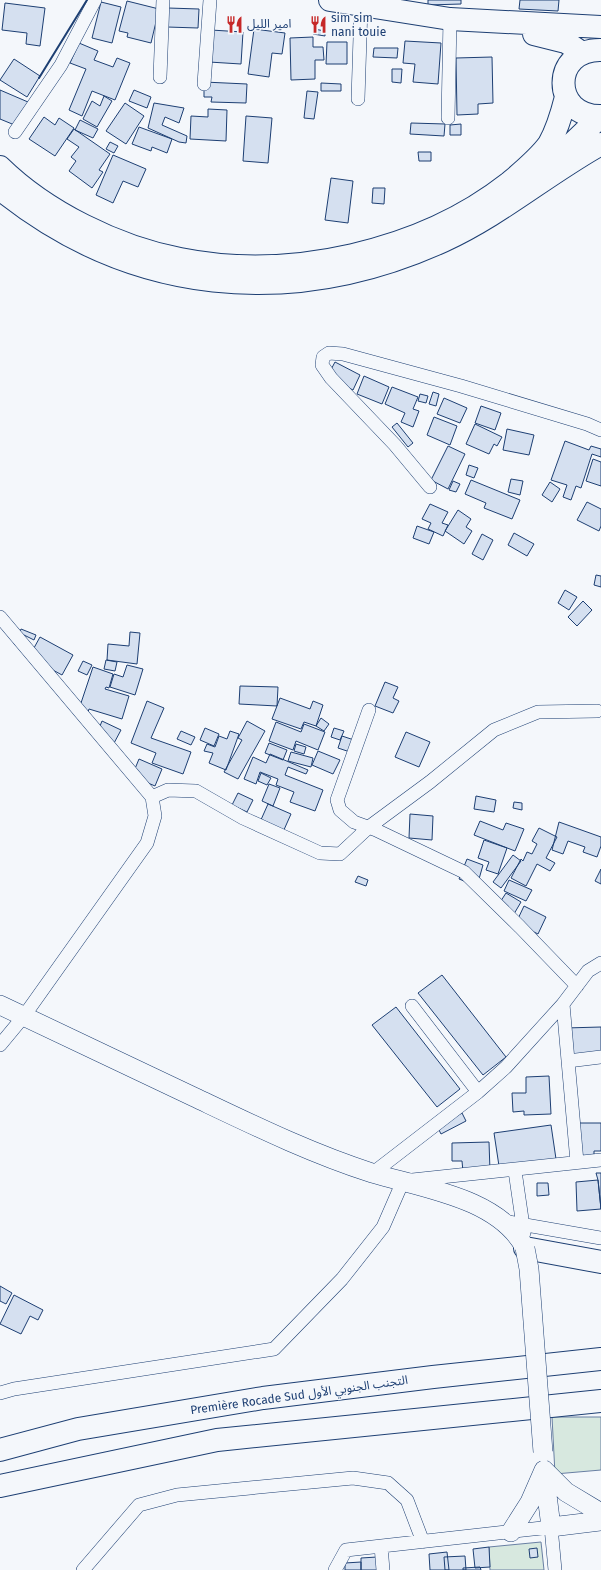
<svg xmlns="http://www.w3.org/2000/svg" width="601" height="1570" viewBox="0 0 601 1570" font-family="'Fira Sans','Noto Sans Arabic',sans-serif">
	<rect width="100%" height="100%" fill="#f4f7fb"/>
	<path fill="#d7e8df" stroke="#687fa3" d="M 552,1417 L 601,1417 L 601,1470 L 555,1474 Z
		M 541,1542 L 544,1570 L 490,1570 L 489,1547 Z"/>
	<path fill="#d5e0f0" stroke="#1d3f73" d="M 428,0 L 461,0 L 461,4 L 428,5 Z
		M 520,0 L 559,0 L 558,11 L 519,9 Z
		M 127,1 L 159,9 L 151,43 L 127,37 L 128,33 L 119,31 Z
		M 101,2 L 121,7 L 112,43 L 92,38 Z
		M 5,3 L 45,8 L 40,46 L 26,44 L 27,33 L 2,30 Z
		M 168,8 L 199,9 L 198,28 L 167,27 Z
		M 254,29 L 285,33 L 282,54 L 272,53 L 269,77 L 248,74 Z
		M 314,29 L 325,31 L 325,36 L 313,34 Z
		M 211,30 L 243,32 L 241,64 L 209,62 Z
		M 313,37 L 313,47 L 323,47 L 324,60 L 315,60 L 315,79 L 291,80 L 290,38 Z
		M 405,41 L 441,43 L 438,84 L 413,82 L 415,64 L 403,63 Z
		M 327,42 L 347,42 L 347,64 L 326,64 Z
		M 79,43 L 98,51 L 94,60 L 113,67 L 117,58 L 130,63 L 115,100 L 92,91 L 82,116 L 69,110 L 86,69 L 70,63 Z
		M 374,48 L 398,48 L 397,58 L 373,57 Z
		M 492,57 L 493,103 L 478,104 L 478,114 L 457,115 L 456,58 Z
		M 14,59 L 40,76 L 27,97 L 0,80 Z
		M 392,69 L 402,69 L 401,83 L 392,82 Z
		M 204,82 L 247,84 L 246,103 L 211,102 L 212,97 L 204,97 Z
		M 321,83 L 341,84 L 341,91 L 321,91 Z
		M 0,90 L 28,102 L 17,126 L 0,119 Z
		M 134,90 L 151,97 L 147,108 L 129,101 Z
		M 307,91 L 318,92 L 314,119 L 304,118 Z
		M 104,96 L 112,101 L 97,127 L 83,119 L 92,101 L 100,106 Z
		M 125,103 L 144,116 L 126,144 L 106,131 Z
		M 154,103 L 184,108 L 179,123 L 165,117 L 162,125 L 187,136 L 186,143 L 179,142 L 148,128 Z
		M 208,109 L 227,110 L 226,141 L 190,139 L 191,116 L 208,117 Z
		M 246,116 L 272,118 L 268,163 L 243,161 Z
		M 44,117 L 55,125 L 59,118 L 74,128 L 55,156 L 29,139 Z
		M 80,120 L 98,129 L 93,138 L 75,130 Z
		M 411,123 L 445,124 L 444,136 L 410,134 Z
		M 461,124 L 461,135 L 450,135 L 450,125 Z
		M 139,127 L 172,139 L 167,153 L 152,147 L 151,151 L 132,144 Z
		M 74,129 L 110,154 L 99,170 L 103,172 L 92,188 L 69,171 L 76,161 L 71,157 L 79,147 L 67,139 Z
		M 110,142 L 118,146 L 114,153 L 106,149 Z
		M 418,152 L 431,152 L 431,161 L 419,161 Z
		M 113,155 L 146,169 L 138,187 L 123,181 L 113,203 L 96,195 Z
		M 331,178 L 353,181 L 348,223 L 325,220 Z
		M 373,188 L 385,188 L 384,204 L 372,203 Z
		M 335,362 L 360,375 L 353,390 L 327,377 Z
		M 364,376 L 389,387 L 382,404 L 357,394 Z
		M 392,387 L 418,397 L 413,409 L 419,411 L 413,427 L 401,422 L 405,413 L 385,404 Z
		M 433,392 L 439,394 L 436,406 L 429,404 Z
		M 420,394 L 428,396 L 426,403 L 418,401 Z
		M 444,398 L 467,408 L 460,423 L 437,414 Z
		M 481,406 L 501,413 L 495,430 L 475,423 Z
		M 434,417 L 457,426 L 450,445 L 427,435 Z
		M 397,423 L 413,443 L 408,447 L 392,427 Z
		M 475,424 L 502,437 L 497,446 L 494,444 L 489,454 L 466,444 Z
		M 507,429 L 534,435 L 529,455 L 503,450 Z
		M 565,441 L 589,450 L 591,446 L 601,449 L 601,457 L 592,454 L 581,488 L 576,486 L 571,500 L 563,497 L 567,485 L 551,480 Z
		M 448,446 L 465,454 L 448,489 L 431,480 Z
		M 593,459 L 601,462 L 601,486 L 586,481 Z
		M 469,465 L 478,468 L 474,478 L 466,475 Z
		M 511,479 L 523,481 L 520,495 L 508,492 Z
		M 471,480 L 520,500 L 512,519 L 484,508 L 486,503 L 465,494 Z
		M 453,481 L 460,484 L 456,492 L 449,490 Z
		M 550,482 L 560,489 L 552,502 L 542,495 Z
		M 587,502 L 601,509 L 601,526 L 599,531 L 577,520 Z
		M 430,504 L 448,512 L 442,523 L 448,525 L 443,536 L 428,529 L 431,523 L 422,519 Z
		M 458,510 L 471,519 L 466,527 L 472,531 L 464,544 L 445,531 Z
		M 417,526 L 434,532 L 429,544 L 413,538 Z
		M 514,533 L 534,544 L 527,556 L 508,545 Z
		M 482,534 L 493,540 L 483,560 L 472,554 Z
		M 596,575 L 601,576 L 601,587 L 594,585 Z
		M 565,590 L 577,597 L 569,610 L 558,603 Z
		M 583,601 L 592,610 L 577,626 L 568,617 Z
		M 21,629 L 36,635 L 34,640 L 24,635 L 21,643 L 28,650 L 14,644 Z
		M 130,632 L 140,633 L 137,664 L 107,660 L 108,644 L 129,646 Z
		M 40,637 L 73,655 L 62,675 L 29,657 Z
		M 106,660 L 117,662 L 115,671 L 104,669 Z
		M 83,661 L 92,665 L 87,675 L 78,671 Z
		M 127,665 L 143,669 L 135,695 L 110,687 L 114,674 L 123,677 Z
		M 93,667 L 113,674 L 109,688 L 106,687 L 105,689 L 129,696 L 122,719 L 89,709 L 87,715 L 78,712 Z
		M 385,682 L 398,687 L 393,698 L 399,701 L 393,713 L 375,706 Z
		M 240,686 L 278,687 L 277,706 L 239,704 Z
		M 280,698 L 310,709 L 313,701 L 323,705 L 316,726 L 304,722 L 301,729 L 272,719 Z
		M 147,701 L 164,708 L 151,738 L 191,752 L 183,774 L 152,763 L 156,753 L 131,743 Z
		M 321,718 L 329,724 L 324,731 L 316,726 Z
		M 102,721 L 121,730 L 113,745 L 98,731 Z
		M 247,721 L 265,731 L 238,779 L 224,772 L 242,740 L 238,738 Z
		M 276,722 L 301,732 L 304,724 L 325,732 L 318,750 L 296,741 L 293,750 L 269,741 Z
		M 205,728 L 219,734 L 214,746 L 200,740 Z
		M 334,728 L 344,731 L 340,740 L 331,737 Z
		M 181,731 L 195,737 L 191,745 L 177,739 Z
		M 230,731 L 239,734 L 226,770 L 209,763 L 213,753 L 204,751 L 207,744 L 215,747 L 219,736 L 227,739 Z
		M 406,732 L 430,742 L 419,767 L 395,757 Z
		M 342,736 L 354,740 L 350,752 L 338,748 Z
		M 269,743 L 287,750 L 283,760 L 265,753 Z
		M 296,744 L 306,747 L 304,754 L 294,751 Z
		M 318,751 L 340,760 L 333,774 L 312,765 Z
		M 291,752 L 313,758 L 311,767 L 288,761 Z
		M 270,754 L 308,770 L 306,774 L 288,767 L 285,775 L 323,790 L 315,811 L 290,802 L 294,792 L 276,785 L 278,779 L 260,772 L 256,784 L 244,779 L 253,757 L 266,763 Z
		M 139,759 L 162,769 L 155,786 L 132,776 Z
		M 261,773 L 271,778 L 267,785 L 258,781 Z
		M 269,784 L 280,788 L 273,806 L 262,801 Z
		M 238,793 L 253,800 L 247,812 L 232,805 Z
		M 476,796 L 496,800 L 494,812 L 474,809 Z
		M 514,802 L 522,803 L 522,810 L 513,808 Z
		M 268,804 L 291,814 L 283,832 L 260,822 Z
		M 410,814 L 433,816 L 432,840 L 409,838 Z
		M 480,821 L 503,830 L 506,823 L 524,829 L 515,851 L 474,835 Z
		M 559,822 L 601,837 L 601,846 L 597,857 L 583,852 L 585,847 L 568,841 L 563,854 L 552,850 Z
		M 539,828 L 557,837 L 546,858 L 555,863 L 550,871 L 537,864 L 526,886 L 511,878 L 521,859 L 523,861 L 527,852 L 532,854 L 537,844 L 532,841 Z
		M 484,840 L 507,848 L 498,874 L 486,870 L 489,862 L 478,858 Z
		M 513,855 L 521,861 L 501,888 L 493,882 Z
		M 467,859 L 483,865 L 477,886 L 459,879 Z
		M 601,869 L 601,884 L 595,881 Z
		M 358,876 L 368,880 L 366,886 L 355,882 Z
		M 509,880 L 532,890 L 526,901 L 504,891 Z
		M 506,893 L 521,902 L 511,919 L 495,910 Z
		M 524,906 L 546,917 L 538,934 L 516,923 Z
		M 442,975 L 506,1057 L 483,1075 L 418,993 Z
		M 396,1007 L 460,1089 L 437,1107 L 372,1025 Z
		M 601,1027 L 601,1051 L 566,1059 L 565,1028 Z
		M 549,1076 L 551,1114 L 524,1115 L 524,1111 L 513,1112 L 512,1093 L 526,1093 L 526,1077 Z
		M 462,1113 L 466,1121 L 441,1134 L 437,1126 Z
		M 579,1123 L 601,1123 L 601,1151 L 594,1151 L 594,1159 L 580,1159 Z
		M 551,1125 L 556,1159 L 499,1166 L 494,1133 Z
		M 489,1142 L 490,1171 L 463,1172 L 462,1161 L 452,1161 L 452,1143 Z
		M 596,1173 L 601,1173 L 601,1209 L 598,1180 Z
		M 598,1180 L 601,1209 L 577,1211 L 576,1182 Z
		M 537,1183 L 548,1183 L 549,1195 L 537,1196 Z
		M 0,1286 L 12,1293 L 6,1304 L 0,1301 Z
		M 14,1295 L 43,1310 L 38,1320 L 30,1316 L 21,1334 L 0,1324 Z
		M 489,1547 L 490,1567 L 475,1568 L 473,1549 Z
		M 537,1548 L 538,1557 L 530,1558 L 529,1549 Z
		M 447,1552 L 449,1570 L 430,1570 L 429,1554 Z
		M 465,1556 L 466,1570 L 445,1570 L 444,1557 Z
		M 377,1557 L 378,1570 L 361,1570 L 361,1558 Z
		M 361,1562 L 361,1570 L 345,1570 L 345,1563 Z
		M 480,1567 L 481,1570 L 463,1570 L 463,1568 Z"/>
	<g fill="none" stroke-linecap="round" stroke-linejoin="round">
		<defs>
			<path id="minor" d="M 160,77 L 163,0
				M 204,84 L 210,0
				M 358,99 L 361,6
				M 448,118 L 450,19
				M 15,132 L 61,65 L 95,0
				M 430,487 L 395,445 L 331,378 L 322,365 L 323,357 L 329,353 L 343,354 L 461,386 L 587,424 L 601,430
				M 0,617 L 152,797 L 155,816 L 147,843 L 24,1016 L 0,1045
				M 369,710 L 337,800 L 340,810 L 354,822 L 376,830 L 464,872 L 520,927 L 577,986
				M 152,797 L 168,790 L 196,791 L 243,818 L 320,853 L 340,854 L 369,827 L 430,782 L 494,730 L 538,712 L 597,711
				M 412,1006 L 478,1092
				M 568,1061 L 601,1057
				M 577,1162 L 563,1004 L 588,971 L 601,963
				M 515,1171 L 524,1233
				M 373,1173 L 478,1092 L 506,1067 L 563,1004
				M 503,1221 L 601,1238
				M 0,1393 L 14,1389 L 274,1349 L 342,1279 L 383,1227 L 403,1181 L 601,1160
				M 381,1546 L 383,1570
				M 83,1570 L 139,1505 L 177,1495 L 353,1478 L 388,1483 L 407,1500 L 423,1542
				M 335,1570 L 346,1550 L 551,1527 L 555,1570"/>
			<path id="secondary" d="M 0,1005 C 65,1036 129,1066 194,1097 C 253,1125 310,1153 372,1173 C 422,1188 499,1198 525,1248
				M 544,1471 L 551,1527 L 601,1521
				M 511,1532 L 530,1502 L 544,1470 L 566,1492 L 601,1513"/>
			<path id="trunk" d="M 330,0 L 450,19 L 601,27
				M 534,34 L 566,42 L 582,53
				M 601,50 C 551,49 551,117 601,116
				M 551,164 L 601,116
				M 0,167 C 46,212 117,247 180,259 C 289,281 421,252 509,183 C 522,172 539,158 549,144 C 557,130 562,113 566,97
				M 0,189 C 131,295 291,310 443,241 C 500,215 547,174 601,144"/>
			<path id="motorway" d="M 525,1248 L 601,1262
				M 0,1450 L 78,1429 L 263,1398 L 433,1377 L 601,1359
				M 0,1486 L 217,1440 L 601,1401"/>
		</defs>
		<use href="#minor" stroke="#1d3f73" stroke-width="14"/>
		<use href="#secondary" stroke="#1d3f73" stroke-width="20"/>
		<use href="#trunk" stroke="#1d3f73" stroke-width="24"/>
		<use href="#motorway" stroke="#1d3f73" stroke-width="24"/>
		<use href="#minor" stroke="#f4f7fb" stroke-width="13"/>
		<use href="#secondary" stroke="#f4f7fb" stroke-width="19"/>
		<use href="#trunk" stroke="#f4f7fb" stroke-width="22"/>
		<use href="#motorway" stroke="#f4f7fb" stroke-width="22"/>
		<defs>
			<path id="secondary-bridge" d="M 525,1248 L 529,1269 L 543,1452"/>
		</defs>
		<use href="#secondary-bridge" stroke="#1d3f73" stroke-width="20" stroke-linecap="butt"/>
		<use href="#secondary-bridge" stroke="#f4f7fb" stroke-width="19"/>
		<path stroke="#1d3f73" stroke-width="2" d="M 39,78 L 87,0"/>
	</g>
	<defs>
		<symbol id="restaurant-bare" viewBox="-9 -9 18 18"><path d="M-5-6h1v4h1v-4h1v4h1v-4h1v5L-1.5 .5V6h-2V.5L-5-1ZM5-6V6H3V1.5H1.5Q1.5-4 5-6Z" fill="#c62828" stroke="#f4f7fb" stroke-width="2.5" paint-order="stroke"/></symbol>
	</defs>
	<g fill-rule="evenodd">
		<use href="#restaurant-bare" x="222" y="12" width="25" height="25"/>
		<use href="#restaurant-bare" x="306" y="12" width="25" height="25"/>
	</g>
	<g text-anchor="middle" stroke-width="3" stroke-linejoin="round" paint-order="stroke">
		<g font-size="12" fill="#1d3f73" stroke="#f4f7fb" text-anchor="start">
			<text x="331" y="22">sim sim<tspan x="331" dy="14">nani touie</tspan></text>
			<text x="247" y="28">امير الليل</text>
		</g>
		<g font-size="12" fill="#1d3f73" stroke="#f4f7fb">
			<text transform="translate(299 1395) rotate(-8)" y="4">Première Rocade Sud التجنب الجنوبي الأول</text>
		</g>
	</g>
</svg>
